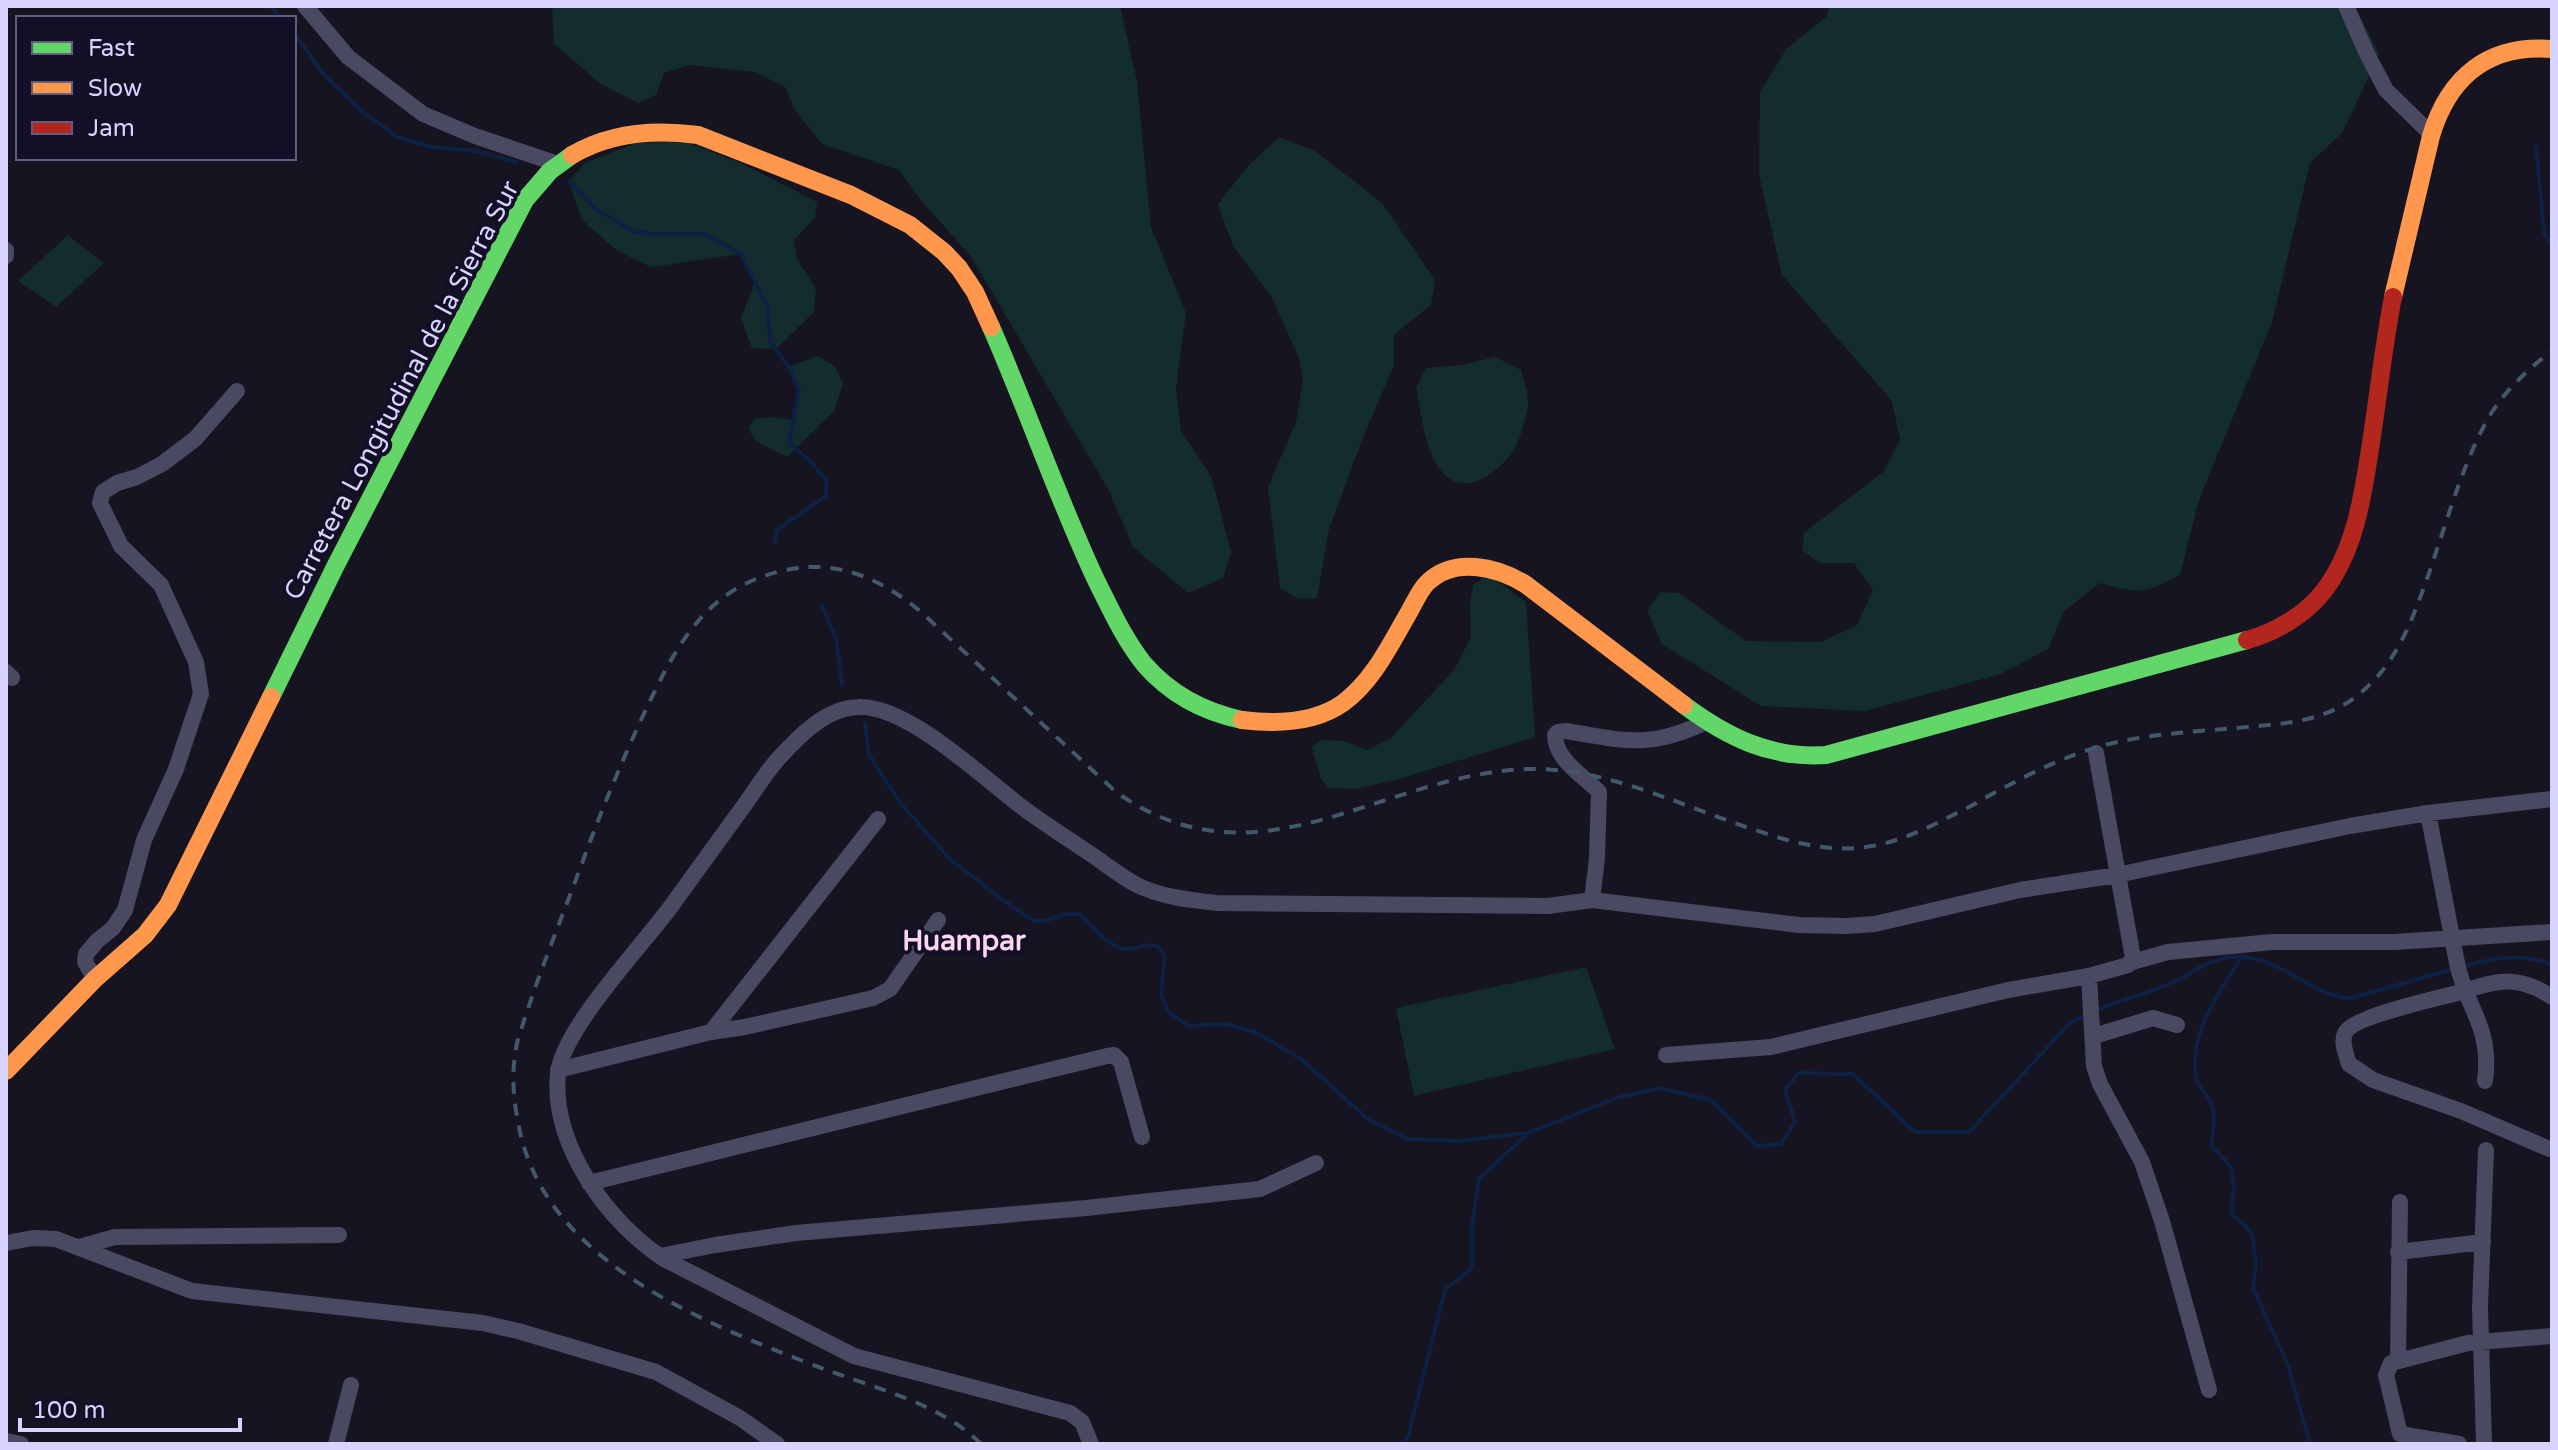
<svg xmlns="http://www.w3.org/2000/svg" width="2558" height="1450" viewBox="0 0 2558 1450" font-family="'Varela Round',sans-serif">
	<rect width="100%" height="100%" fill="#161421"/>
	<path fill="#132c2d" d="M 552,6 L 1120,6 L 1137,82 L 1151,227 L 1186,313 L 1176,388 L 1181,431 L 1211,476 L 1231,552 L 1223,578 L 1188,593 L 1133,547 L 1108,489 L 970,255 L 923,203 L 899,170 L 822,144 L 795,110 L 785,87 L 755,72 L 690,65 L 664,73 L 656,95 L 638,103 L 601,84 L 554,44 Z
		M 1830,6 L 2355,6 L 2379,54 L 2343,132 L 2310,163 L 2272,322 L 2199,500 L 2180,575 C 2143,594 2141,594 2100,583 L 2064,611 L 2048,649 L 2001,674 L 1865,711 L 1761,706 L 1662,644 L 1647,611 L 1660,592 L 1679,593 L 1746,641 L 1821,642 L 1857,625 L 1873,590 L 1854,563 L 1819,563 L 1802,550 L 1804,533 L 1884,471 L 1900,440 L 1892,401 L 1782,275 L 1759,175 L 1760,92 L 1787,48 L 1826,17 Z
		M 1279,137 L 1315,151 L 1382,203 L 1435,280 L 1431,305 L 1394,335 L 1394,365 L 1362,440 L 1329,529 L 1317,598 L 1299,599 L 1280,588 L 1268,487 L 1296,422 L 1303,381 L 1299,358 L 1271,296 L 1233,246 L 1218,204 L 1248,166 Z
		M 684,141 L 741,163 L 817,202 L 815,218 L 794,240 L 797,259 L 816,289 L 814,312 L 776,349 L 752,348 L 741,318 L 755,282 L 741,254 L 651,267 L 616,250 L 582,220 L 569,181 L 585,163 L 636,143 Z
		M 68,235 L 104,263 L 56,307 L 18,281 Z
		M 817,356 L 835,366 L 843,384 L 834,411 L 787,457 L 757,442 L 748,429 L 754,419 L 772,417 L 792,420 L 799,390 L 789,367 Z
		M 1495,357 L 1521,370 C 1524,381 1529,395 1528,406 C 1526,418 1521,437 1515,448 C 1502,469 1469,498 1445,475 C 1424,454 1422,415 1416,388 L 1426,368 L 1461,365 Z
		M 1488,574 L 1526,602 L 1535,737 L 1399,779 L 1355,789 L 1328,788 L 1321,779 L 1312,747 L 1320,740 L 1344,741 L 1367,750 L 1391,738 L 1454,670 L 1471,637 L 1470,605 L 1473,585 Z
		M 1586,967 L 1615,1049 L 1414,1096 L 1396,1008 Z"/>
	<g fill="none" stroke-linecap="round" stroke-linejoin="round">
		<path stroke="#0d2144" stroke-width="4" d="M 270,6 L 281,18
			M 294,33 L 324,75 L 359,109 L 397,137 L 431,147 L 476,151 L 516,162
			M 2536,144 L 2544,233 L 2552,245
			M 569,181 L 597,210 L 634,231 L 652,234 L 705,234 L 741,254 L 768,308 L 770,341 L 789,367 L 799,390 L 789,443 L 810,461 L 827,481 L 826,496 L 777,530 L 774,542
			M 822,605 L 836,639 L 842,685
			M 865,723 L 869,755 L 901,804 L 950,859 L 1004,901 L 1034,921 L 1048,920 L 1065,914 L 1080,914 C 1092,926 1110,949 1127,949 C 1141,949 1143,942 1159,947 L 1165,957 L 1161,994 L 1169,1013 L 1189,1026 L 1223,1024 L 1253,1031 L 1301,1059 L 1369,1120 L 1407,1139 L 1460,1141 L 1526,1133
			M 2242,956 C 2220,991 2188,1034 2196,1077 C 2197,1087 2207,1093 2211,1103 C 2217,1117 2212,1132 2212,1146 L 2231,1167 L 2234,1187 L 2231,1214 L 2243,1223 L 2252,1235 L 2256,1263 L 2253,1288 L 2288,1365 L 2310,1444
			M 2462,967 C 2492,958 2522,952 2552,965
			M 2095,1011 C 2117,1000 2141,996 2164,986 C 2207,968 2222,943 2273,965 C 2301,976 2320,997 2351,998 L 2453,969
			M 1401,1444 L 1408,1437 L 1445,1290 L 1472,1268 L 1472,1226 L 1479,1179 L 1528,1133 L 1619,1097 L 1660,1088 L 1711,1100 L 1757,1146 L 1781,1144 L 1795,1122 L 1785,1090 L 1798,1073 L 1853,1074 L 1915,1132 L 1969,1132 L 2071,1022 L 2087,1015"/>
		<path stroke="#4a4962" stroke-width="16" d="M 305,6 L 348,57 L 423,114 L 475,136 L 558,164
			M 2346,6 L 2367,54 L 2386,90 L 2432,135
			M 6,250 L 6,256
			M 6,672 L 12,678
			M 2096,753 L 2133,958 L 2128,965 L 2089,976 L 2094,1066 L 2100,1084 L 2142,1162 L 2162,1221 L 2209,1390
			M 2428,813 L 2458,968 L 2465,991 C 2444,997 2352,1016 2345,1033 C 2341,1042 2346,1055 2349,1064 L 2373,1080 L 2461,1111 L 2552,1150
			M 1592,900 L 1597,858 L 1599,792 C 1584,776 1555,760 1555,735 L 1558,732 L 1566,731 C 1625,741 1649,749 1706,722
			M 2132,962 L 2168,952 L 2272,942 L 2394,942 L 2552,932
			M 95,979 L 85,962 L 86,954 L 97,941 L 113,928 L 125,910 L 144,840 L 176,769 L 201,694 L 196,662 L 161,585 L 121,546 L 100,503 L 103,492 L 117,483 L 137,477 L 162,464 L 195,439 L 237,391
			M 711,1032 L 878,819
			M 2094,1036 L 2153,1018 L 2177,1025
			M 1666,1055 L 1771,1047 L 2008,990 L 2089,976
			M 558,1070 L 711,1032 L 745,1027 L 873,998 L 890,989 L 938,920
			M 2485,1081 C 2490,1043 2480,1024 2465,991 C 2499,979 2520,976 2552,997
			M 589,1183 L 1107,1056 L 1114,1055 L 1121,1062 L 1142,1137
			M 6,1243 L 33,1238 L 56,1239 L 192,1291 L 483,1323 L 518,1331 L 656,1372 L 740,1418 L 777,1444
			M 79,1247 L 115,1237 L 339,1235
			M 2398,1252 L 2483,1242
			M 660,1256 L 715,1245 L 796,1233 L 1086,1208 L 1260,1189 L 1316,1163
			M 2398,1361 L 2400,1202
			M 6,1441 L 21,1444
			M 336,1444 L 351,1385
			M 1091,1444 L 1082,1422 L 1070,1413 L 854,1356 L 664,1259 C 607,1222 551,1144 558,1073 C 563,1028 644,944 672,905 C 696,872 720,839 743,807 C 755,791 765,773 779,758 C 799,736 826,708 858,707 C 909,704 989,784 1030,813 C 1051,828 1073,842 1095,857 C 1108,866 1121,876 1135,884 C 1160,897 1189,900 1217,903 L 1548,906 L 1592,900 L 1799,925 L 1846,926 L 1875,924 L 2020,890 L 2117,875 L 2350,826 L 2428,813 L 2552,799
			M 2459,1444 L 2400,1434 L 2386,1375 L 2391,1363 L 2468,1343 L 2552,1336
			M 2484,1444 L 2480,1307 L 2486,1150"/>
		<path stroke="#63d668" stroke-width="18" d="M 991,327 C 1028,411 1057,497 1096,580 C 1110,608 1124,639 1144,664 C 1170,694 1204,712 1242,720
			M 271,697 L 336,565 L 525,200 L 550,171 L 572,155
			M 1684,705 C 1727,737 1771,759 1826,755 L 2247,640"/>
		<path stroke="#ff974d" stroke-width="18" d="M 572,155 C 611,132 654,129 698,135 L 851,195 L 910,225 L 944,252 L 959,268 L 975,292 L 991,327
			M 2393,297 L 2431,136 C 2449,76 2489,44 2552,49
			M 1242,720 C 1275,724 1315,723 1343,703 C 1373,681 1390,645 1408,614 C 1414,604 1419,591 1427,583 C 1454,556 1497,567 1525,584 L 1684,705
			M 6,1071 L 95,979 L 145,935 L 168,905 L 271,697"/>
		<path stroke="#b3261e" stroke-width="18" d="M 2247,640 C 2274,633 2305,615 2323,592 C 2357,549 2364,488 2372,436 C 2379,390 2384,343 2393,297"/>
		<path stroke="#43596b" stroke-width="4" stroke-dasharray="12 10" stroke-linecap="butt" d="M 981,1444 C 940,1403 877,1389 824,1369 C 708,1325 545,1263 519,1127 C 513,1099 511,1072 517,1043 C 535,983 559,925 581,866 C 599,816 619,768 641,720 C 674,650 703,587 786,570 C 838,559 881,579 920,611 L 1116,792 C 1259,893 1380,774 1527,769 C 1604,767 1677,804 1749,828 C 1785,840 1819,851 1857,848 C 1898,845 1933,825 1969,807 C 2010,784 2055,759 2101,746 C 2145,734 2191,732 2236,728 C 2279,724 2324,723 2358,695 C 2396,665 2411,623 2427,579 C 2445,528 2464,457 2492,412 C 2508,388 2529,368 2552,351"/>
	</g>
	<g text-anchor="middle" stroke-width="8" stroke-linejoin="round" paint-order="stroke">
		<g font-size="26" fill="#d9d4ff" stroke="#130f26">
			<text transform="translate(401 390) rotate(-62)" y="9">Carretera Longitudinal de la Sierra Sur</text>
		</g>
		<g font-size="28" font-weight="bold" fill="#ffd6f0" stroke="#130f26">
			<text x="964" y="950">Huampar</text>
		</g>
	</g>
	<rect width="2558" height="1450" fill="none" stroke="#d9d4ff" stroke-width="16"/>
	<rect x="16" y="16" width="280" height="144" fill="#130f26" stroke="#625e7d" stroke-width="2"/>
	<rect x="32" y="42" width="40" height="12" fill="#63d668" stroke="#625e7d" stroke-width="2"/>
	<text x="88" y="56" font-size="24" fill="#d9d4ff">Fast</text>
	<rect x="32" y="82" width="40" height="12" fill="#ff974d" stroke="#625e7d" stroke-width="2"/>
	<text x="88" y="96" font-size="24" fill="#d9d4ff">Slow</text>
	<rect x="32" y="122" width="40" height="12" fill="#b3261e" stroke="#625e7d" stroke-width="2"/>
	<text x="88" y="136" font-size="24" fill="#d9d4ff">Jam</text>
	<path d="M20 1418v12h220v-12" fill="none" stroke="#d9d4ff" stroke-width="4"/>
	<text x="32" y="1418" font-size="24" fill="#d9d4ff" stroke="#130f26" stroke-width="6" paint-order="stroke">100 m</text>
</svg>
